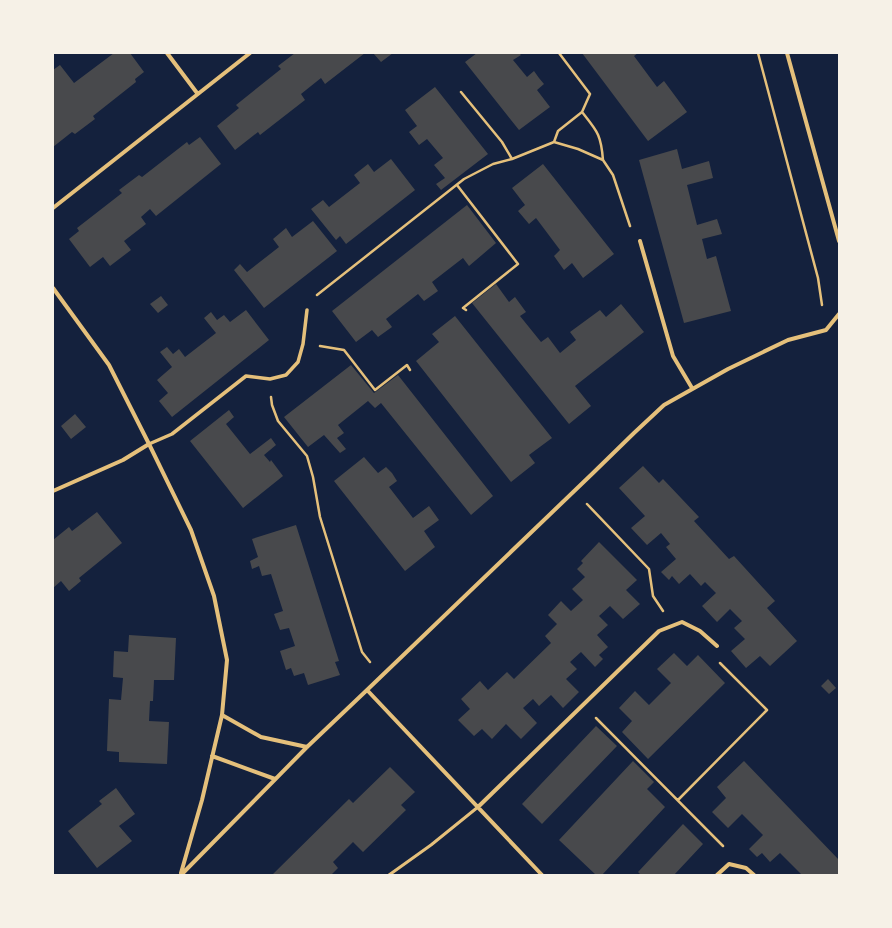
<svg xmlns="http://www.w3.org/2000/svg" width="892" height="928" viewBox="0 0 892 928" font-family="'Fira Sans Condensed',sans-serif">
	<rect width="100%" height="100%" fill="#14213d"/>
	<path fill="#48494c" d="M 114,53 L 130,53 L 144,72 L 135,79 L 136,82 L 93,116 L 95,119 L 75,134 L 72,132 L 53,147 L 53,70 L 60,65 L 74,83 Z
		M 295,53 L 365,53 L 325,84 L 321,78 L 301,94 L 305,100 L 260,135 L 258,132 L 235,150 L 217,126 L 239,108 L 236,105 L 281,69 L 278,66 Z
		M 373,53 L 393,53 L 381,62 Z
		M 477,53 L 519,53 L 521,55 L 513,60 L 527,77 L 534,71 L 539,78 L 544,84 L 537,90 L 550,107 L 519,130 L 465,62 Z
		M 582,53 L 638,53 L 634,56 L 657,87 L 664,81 L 687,112 L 648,141 Z
		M 435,87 L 488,154 L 441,190 L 436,184 L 445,178 L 434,165 L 443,158 L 427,139 L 419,145 L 409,132 L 417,126 L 405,110 Z
		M 200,137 L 221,164 L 156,216 L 150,209 L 141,217 L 146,224 L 124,241 L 131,250 L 110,266 L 103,257 L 90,267 L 69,239 L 79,231 L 77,228 L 122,193 L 119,190 L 139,175 L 142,177 L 187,142 L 189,145 Z
		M 677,149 L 682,169 L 709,161 L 713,178 L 687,185 L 697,225 L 717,219 L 722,234 L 702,239 L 707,259 L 716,256 L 731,311 L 684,323 L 639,160 Z
		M 391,159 L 415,190 L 346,244 L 340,236 L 336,240 L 311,209 L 323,200 L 329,207 L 360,183 L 354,175 L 368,164 L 374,172 Z
		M 543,164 L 614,254 L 583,278 L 572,263 L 564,270 L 554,256 L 560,250 L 536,218 L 529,224 L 518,211 L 525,205 L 512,188 Z
		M 467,205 L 496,243 L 469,266 L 463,258 L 432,282 L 438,291 L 424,301 L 418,294 L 386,319 L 392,327 L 378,337 L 372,330 L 356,342 L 332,311 Z
		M 313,221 L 337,251 L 264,308 L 234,270 L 240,264 L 247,272 L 279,247 L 273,239 L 286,228 L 292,237 Z
		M 496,284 L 509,302 L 515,297 L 526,312 L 520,316 L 541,342 L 548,337 L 560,353 L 576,340 L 570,332 L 600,310 L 606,317 L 621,304 L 644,332 L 575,386 L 591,406 L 569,424 L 472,303 Z
		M 161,296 L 168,305 L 158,313 L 150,304 Z
		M 246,310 L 269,340 L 172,417 L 159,401 L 168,393 L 157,380 L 172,367 L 160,352 L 167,347 L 173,354 L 179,349 L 185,357 L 216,333 L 204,318 L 211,312 L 217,320 L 224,315 L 230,322 Z
		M 455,316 L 552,438 L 529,455 L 535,463 L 511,482 L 416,361 L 439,342 L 432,334 Z
		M 351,365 L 374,393 L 398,375 L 493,496 L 471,515 L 381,403 L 375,408 L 368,401 L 338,425 L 344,433 L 337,438 L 346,449 L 340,453 L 324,435 L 308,447 L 284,417 Z
		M 229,410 L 234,417 L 226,424 L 250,454 L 271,438 L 276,445 L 264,455 L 270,462 L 271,460 L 283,476 L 243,508 L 190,441 Z
		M 75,414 L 86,427 L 71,439 L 61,426 Z
		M 364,457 L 378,473 L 386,467 L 392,473 L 397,481 L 389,487 L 413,518 L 429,506 L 439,520 L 424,531 L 435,547 L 405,571 L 334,481 Z
		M 643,466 L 659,483 L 663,479 L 699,517 L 694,521 L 729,559 L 734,556 L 775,601 L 767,608 L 797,641 L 770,666 L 760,656 L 746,668 L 731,651 L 745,639 L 734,628 L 742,621 L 730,609 L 717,622 L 702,606 L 716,593 L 705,582 L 701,586 L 690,574 L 679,584 L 672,576 L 669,580 L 661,572 L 676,559 L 666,547 L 670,544 L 661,533 L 647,545 L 631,528 L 645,516 L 619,488 Z
		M 97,512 L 122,543 L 79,578 L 81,581 L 69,591 L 61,581 L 53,588 L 53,540 L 69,527 L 72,531 Z
		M 296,525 L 339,661 L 335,662 L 340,675 L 308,685 L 304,673 L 294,676 L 291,668 L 286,670 L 280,651 L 295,646 L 289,628 L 280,630 L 274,614 L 283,611 L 271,574 L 262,576 L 259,566 L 252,569 L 250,561 L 258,557 L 252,539 Z
		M 599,542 L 637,580 L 626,590 L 640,604 L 623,619 L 610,606 L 599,616 L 608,625 L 597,635 L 608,647 L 599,655 L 603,659 L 595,667 L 581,652 L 570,662 L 577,669 L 566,679 L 579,692 L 563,708 L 551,695 L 539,706 L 533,699 L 523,708 L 537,723 L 521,739 L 506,724 L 492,739 L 482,729 L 474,736 L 458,720 L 470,709 L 461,699 L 480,681 L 488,690 L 507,672 L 514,679 L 551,643 L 545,636 L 557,624 L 548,615 L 561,601 L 571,611 L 583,600 L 572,589 L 585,577 L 577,569 L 583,563 L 581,561 Z
		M 129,635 L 176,638 L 174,680 L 154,680 L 153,701 L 150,701 L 149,721 L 169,722 L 167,764 L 119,762 L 119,752 L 107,751 L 109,699 L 121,700 L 123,678 L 113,677 L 114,651 L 128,652 Z
		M 674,653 L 687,666 L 698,655 L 725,683 L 648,759 L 622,732 L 632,721 L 619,708 L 635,691 L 649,705 L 671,683 L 657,669 Z
		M 828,679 L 836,688 L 829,694 L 821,686 Z
		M 596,726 L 617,746 L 542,824 L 522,804 Z
		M 633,761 L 654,782 L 647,789 L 665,807 L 602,875 L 596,875 L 559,840 Z
		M 744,761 L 839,860 L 839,875 L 799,875 L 801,874 L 780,853 L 770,862 L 762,853 L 757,857 L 749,849 L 763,835 L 742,814 L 728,828 L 712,812 L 726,798 L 717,787 Z
		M 390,767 L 415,792 L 401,805 L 406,810 L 363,852 L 353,842 L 333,862 L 338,868 L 331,875 L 272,875 L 349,799 L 353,803 Z
		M 116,788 L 135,814 L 119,826 L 132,841 L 97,868 L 68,831 L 102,804 L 99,801 Z
		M 683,824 L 703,844 L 674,875 L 641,875 L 638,872 Z"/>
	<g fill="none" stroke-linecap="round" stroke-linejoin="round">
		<path stroke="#e5c07b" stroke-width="2.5" d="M 758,53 L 818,278 L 822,305
			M 461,92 L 502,142 L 512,159
			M 582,112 C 597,131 601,134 603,160
			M 554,142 L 558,131 L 582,112 L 590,94 L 559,53
			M 457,185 L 518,264 L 463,308 L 466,310
			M 317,295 L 464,179 L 493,164 L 512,159 L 554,142 L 578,149 L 603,160 L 613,175 L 630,226
			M 320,346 L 344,350 L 375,390 L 407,365 L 410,370
			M 271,397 L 272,405 L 278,421 L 307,456 L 313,477 L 320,517 L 362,652 L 370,662
			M 587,504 L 649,569 L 653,596 L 663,611
			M 596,718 L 723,846
			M 678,800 L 767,710 L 720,663"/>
		<path stroke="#e5c07b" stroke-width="3" d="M 389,875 L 431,845 L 478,807"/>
		<path stroke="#e5c07b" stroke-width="3.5" d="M 149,444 L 172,434 L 246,376 L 270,379 L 286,375 L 298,362 L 303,344 L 307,310"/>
		<path stroke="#e5c07b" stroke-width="4" d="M 167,53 L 197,93
			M 787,53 L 839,241
			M 53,208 L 250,53
			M 640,241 L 673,356 L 692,388
			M 53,288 L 109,365 L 149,444 L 191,530 L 214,596 L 227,660 L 222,715 L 202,800 L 181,873
			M 53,491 L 123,460 L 149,444
			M 367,690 L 542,875
			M 222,715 L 261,737 L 307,747
			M 212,756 L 275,779
			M 478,807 L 659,631 L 682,622 L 700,631 L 717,646
			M 181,875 L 307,747 L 367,690 L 593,473 L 634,433 L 664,405 L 728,369 L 788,340 L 826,330 L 839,314
			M 717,875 L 729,864 L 746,868 L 754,875"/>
	</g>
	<rect width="892" height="928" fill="none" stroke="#f6f1e7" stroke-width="108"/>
</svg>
